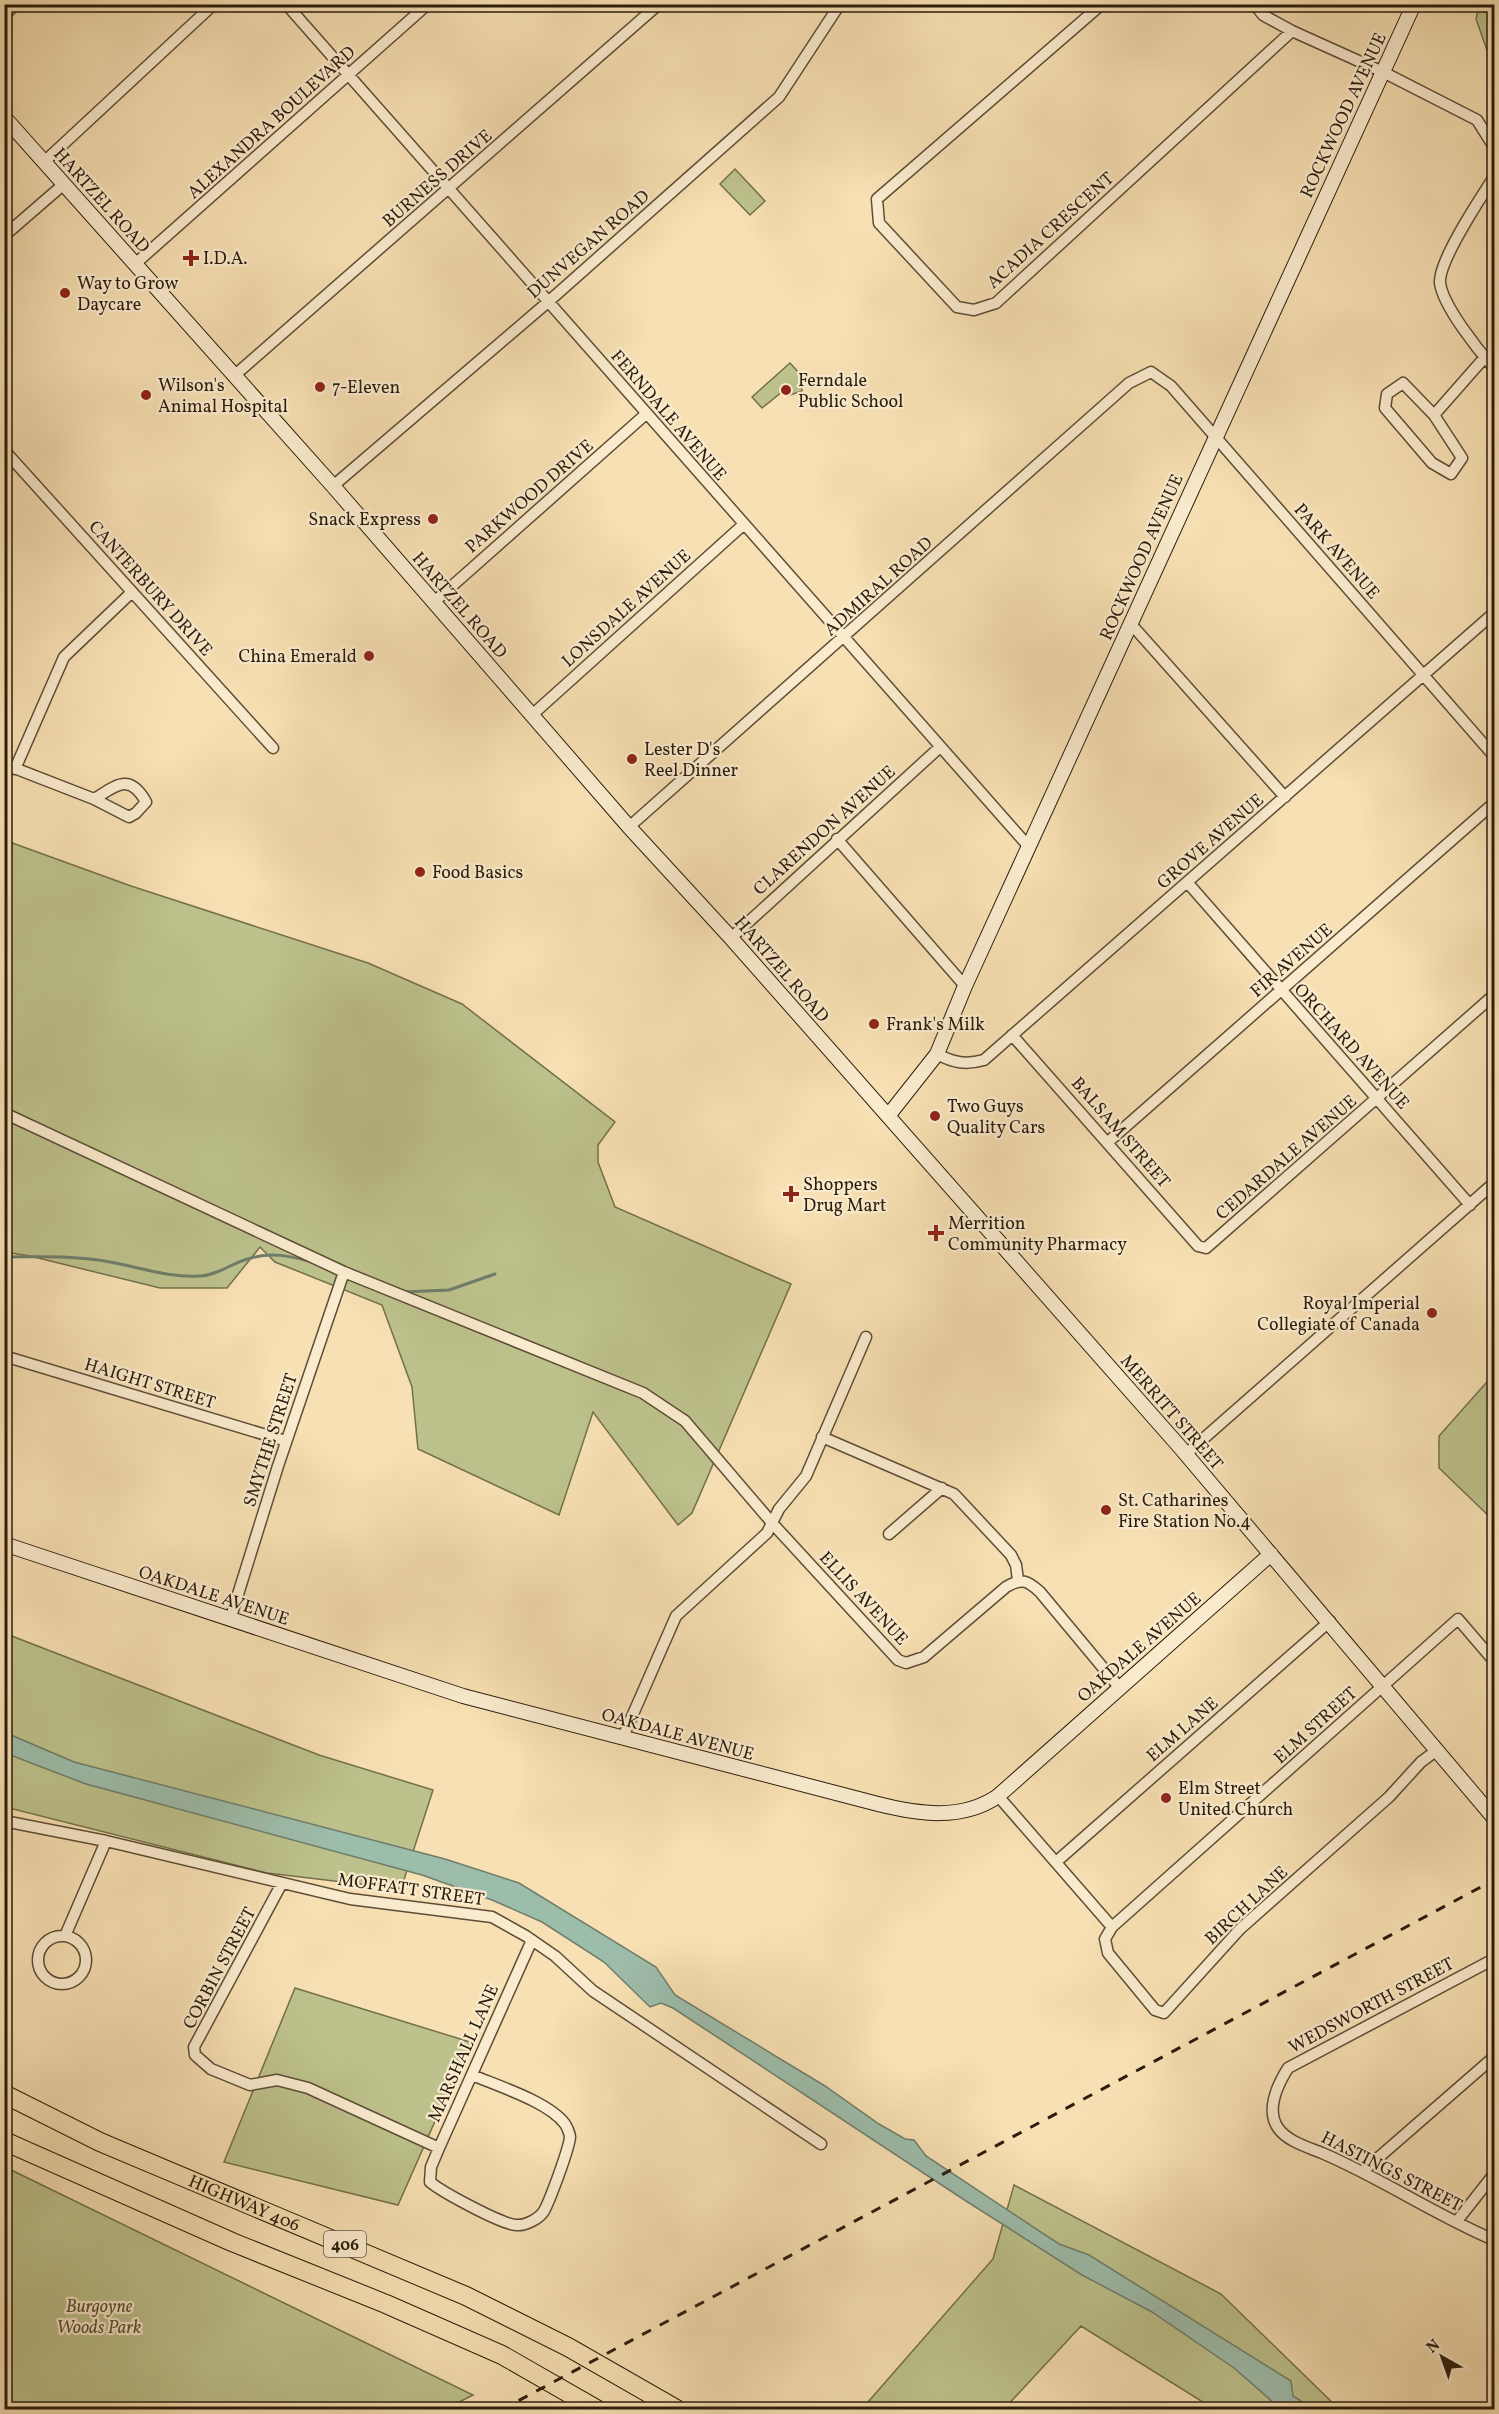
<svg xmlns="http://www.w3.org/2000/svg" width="1499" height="2414" viewBox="0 0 1499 2414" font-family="Vollkorn,serif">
	<rect width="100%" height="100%" fill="#f7e0b3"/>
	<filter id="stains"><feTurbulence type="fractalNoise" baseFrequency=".00333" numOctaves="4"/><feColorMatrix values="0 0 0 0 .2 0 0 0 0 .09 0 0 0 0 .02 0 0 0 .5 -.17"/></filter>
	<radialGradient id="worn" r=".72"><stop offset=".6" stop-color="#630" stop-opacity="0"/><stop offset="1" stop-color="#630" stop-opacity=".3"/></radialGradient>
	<path fill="#bdc28c" stroke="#746f4c" stroke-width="1.5" d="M 1479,5 L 1494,5 L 1494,70 L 1476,19 Z
		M 735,169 L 765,201 L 750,215 L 720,184 Z
		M 790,363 L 801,375 L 802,391 L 787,396 L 782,392 L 762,408 L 752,397 Z
		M 4,840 L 131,886 L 368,963 L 462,1004 L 615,1122 L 598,1145 L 598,1162 L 615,1207 L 791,1284 L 692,1513 L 678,1525 L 593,1412 L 559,1515 L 418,1449 L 412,1387 L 382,1305 L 275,1262 L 260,1247 L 227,1288 L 160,1288 L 30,1256 L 5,1252 Z
		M 1494,1374 L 1494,1521 L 1439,1468 L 1439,1436 Z
		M 4,1633 L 319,1755 L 433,1790 L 401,1889 L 267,1873 L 5,1807 Z
		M 295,1988 L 470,2042 L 398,2205 L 224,2162 Z
		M 5,2167 L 473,2395 L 444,2410 L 5,2409 Z
		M 1014,2185 L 1221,2294 L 1339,2409 L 1214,2409 L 1081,2326 L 1004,2409 L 861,2410 L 993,2259 Z"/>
	<path fill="#9dbdab" stroke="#6f7d6b" stroke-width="1.5" d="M 4,1732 L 74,1762 L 445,1859 L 519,1883 L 656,1967 L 675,1995 L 825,2086 L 879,2124 L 905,2139 L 914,2140 L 926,2156 L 1059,2244 L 1089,2255 L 1291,2381 L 1293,2396 L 1314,2409 L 1289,2409 L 1274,2403 L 1234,2368 L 1152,2312 L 1082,2275 L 966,2201 L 673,2008 L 661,2003 L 650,2007 L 604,1962 L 542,1922 L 492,1900 L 422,1875 L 86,1784 L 5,1753 Z"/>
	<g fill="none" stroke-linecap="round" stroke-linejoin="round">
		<path stroke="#6f7d6b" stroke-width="3" d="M 4,1257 C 39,1257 75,1255 110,1262 C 139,1267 169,1278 200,1276 C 219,1275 233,1262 251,1258 C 272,1252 289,1256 309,1261
			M 403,1292 L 449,1290 L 495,1274"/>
		<defs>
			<path id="street" d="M 286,4 L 1029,847
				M 1102,4 L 877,199 L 879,223 L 957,307 L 974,310 L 996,303 L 1292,31
				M 1254,4 L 1263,15 L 1292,31 L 1383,72 L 1477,120 L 1494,147
				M 4,16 L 16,4
				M 44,162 L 214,4
				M 1494,177 C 1482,196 1438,261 1440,283 C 1443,306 1478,350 1494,368
				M 4,236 L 64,184
				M 135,264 L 428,4
				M 235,375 L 659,4
				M 1403,383 L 1434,415 L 1462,458 L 1451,474 L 1432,463 L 1385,408 L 1387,394 Z
				M 1434,415 L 1485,357
				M 4,450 L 273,748
				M 333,486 L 548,302 L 779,97 L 840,4
				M 434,602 L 646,414
				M 1131,624 L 1285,797
				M 532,715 L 743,525
				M 4,764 L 94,799 L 129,817 L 136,813 L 146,802 C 129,772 116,786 94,799
				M 15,769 L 64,657 L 132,592
				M 629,827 L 1129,383 L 1151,372 L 1171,386 L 1494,756
				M 837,839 L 965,986
				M 1187,882 L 1470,1205
				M 731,938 L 940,747
				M 1012,1035 L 1198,1246 L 1206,1248 L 1494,995
				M 937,1054 C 954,1063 966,1065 984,1060 L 1494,613
				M 4,1113 L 344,1272 L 643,1393 L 685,1421 L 773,1524 L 898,1660 L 906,1663 L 924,1657 L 1006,1587 C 1022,1578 1027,1580 1040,1592 L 1119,1687
				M 1108,1142 L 1494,803
				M 4,1356 L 286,1441
				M 822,1437 L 954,1494 L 1011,1555 L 1016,1565 L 1018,1580
				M 1186,1454 L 1494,1183
				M 889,1534 L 942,1488
				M 230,1620 L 278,1466 L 344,1272
				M 623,1737 L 676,1616 L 767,1533 L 779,1509 L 806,1476 L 866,1337
				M 1437,1750 L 1421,1762 L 1389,1797 L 1240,1929 L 1164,2013 L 1155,2010 L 1108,1953 L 1105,1939 L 1112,1927 L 1458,1619 L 1494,1661
				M 998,1796 L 1112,1927
				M 4,1821 L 106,1841 L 350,1899 L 492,1917 L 526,1936 L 555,1956 L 593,1991 L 821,2144
				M 1056,1862 L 1330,1621
				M 282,1883 L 194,2047 L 195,2055 L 211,2069 L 250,2085 L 277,2080 L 308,2088 L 439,2148
				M 65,1936 L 106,1841
				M38 1960a24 24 0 1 1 48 0a24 24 0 1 1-48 0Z
				M 1494,1959 L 1288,2068 C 1278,2084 1265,2109 1278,2128 C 1287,2141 1307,2147 1322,2153 C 1381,2178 1435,2215 1494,2240
				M 472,2075 C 498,2086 549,2102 565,2124 C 567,2127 570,2134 570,2137 C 569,2149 550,2200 544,2211 C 539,2219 525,2226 516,2225 C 501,2224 442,2192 430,2182 L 431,2167 L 439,2148 L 532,1940
				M 1363,2171 L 1494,2057
				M 1457,2221 L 1494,2174"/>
			<path id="secondary" d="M 4,117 L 333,486 L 629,827 L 731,938 L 1179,1446 L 1494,1818
				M 888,1116 L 937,1054 L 965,986 L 1414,4
				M 4,1544 L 463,1696 L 878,1804 C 918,1814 962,1821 998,1796 L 1271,1554"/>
			<g id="highway">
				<path id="s1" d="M 4,2094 L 100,2142 L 466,2296 L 568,2347 L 678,2410"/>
				<path d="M 4,2141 L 232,2242 L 386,2304 L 502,2355 L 598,2410"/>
			</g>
		</defs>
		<use href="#street" stroke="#5e4d36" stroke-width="13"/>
		<use href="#secondary" stroke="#2b1c0c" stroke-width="16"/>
		<use href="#highway" stroke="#2b1c0c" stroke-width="20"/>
		<use href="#street" stroke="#faebce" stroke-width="10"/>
		<use href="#secondary" stroke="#faebce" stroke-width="14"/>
		<use href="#highway" stroke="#f7e0b3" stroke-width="18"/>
		<path stroke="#2b1c0c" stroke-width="3" stroke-dasharray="10 10" stroke-linecap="butt" d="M 501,2410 L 1494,1880"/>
	</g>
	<g fill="#8f2418" stroke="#faebce" stroke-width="2">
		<path d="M188 249h6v6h6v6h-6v6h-6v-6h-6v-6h6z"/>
		<circle cx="65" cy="293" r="6"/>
		<circle cx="320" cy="387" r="6"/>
		<circle cx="786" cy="390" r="6"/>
		<circle cx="146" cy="395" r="6"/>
		<circle cx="433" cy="519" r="6"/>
		<circle cx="369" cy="656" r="6"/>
		<circle cx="632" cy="759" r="6"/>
		<circle cx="420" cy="872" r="6"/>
		<circle cx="874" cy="1024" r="6"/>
		<circle cx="935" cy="1116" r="6"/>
		<path d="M788 1185h6v6h6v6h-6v6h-6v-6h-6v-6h6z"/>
		<path d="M933 1224h6v6h6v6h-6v6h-6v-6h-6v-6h6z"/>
		<circle cx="1432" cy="1313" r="6"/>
		<circle cx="1106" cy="1510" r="6"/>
		<circle cx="1166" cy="1798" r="6"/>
	</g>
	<g text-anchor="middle" stroke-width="4.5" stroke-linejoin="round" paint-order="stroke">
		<rect fill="#faebce" stroke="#695a46" stroke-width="1.5" x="324" y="2231" width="42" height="26" rx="4.5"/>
		<g font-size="16" font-weight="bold" fill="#2b1c0c">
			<text x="345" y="2250">406</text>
		</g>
		<g font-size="18" fill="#2b1c0c" stroke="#faebce">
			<text transform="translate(1343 115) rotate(-65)" y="6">ROCKWOOD AVENUE</text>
			<text transform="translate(271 122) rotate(-42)" y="6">ALEXANDRA BOULEVARD</text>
			<text transform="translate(437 178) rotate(-41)" y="6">BURNESS DRIVE</text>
			<text transform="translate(102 200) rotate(48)" y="6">HARTZEL ROAD</text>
			<text transform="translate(1050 230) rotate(-42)" y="6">ACADIA CRESCENT</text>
			<text transform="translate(588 244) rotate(-41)" y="6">DUNVEGAN ROAD</text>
			<text transform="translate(669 415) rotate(49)" y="6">FERNDALE AVENUE</text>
			<text transform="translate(529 496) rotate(-41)" y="6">PARKWOOD DRIVE</text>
			<text transform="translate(1337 551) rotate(49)" y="6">PARK AVENUE</text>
			<text transform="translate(1141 557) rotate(-66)" y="6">ROCKWOOD AVENUE</text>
			<text transform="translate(878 586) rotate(-42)" y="6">ADMIRAL ROAD</text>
			<text transform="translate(151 588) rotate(48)" y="6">CANTERBURY DRIVE</text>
			<text transform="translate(460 605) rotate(49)" y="6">HARTZEL ROAD</text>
			<text transform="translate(626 608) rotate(-42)" y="6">LONSDALE AVENUE</text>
			<text transform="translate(824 830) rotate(-42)" y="6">CLARENDON AVENUE</text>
			<text transform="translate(1210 841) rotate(-41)" y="6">GROVE AVENUE</text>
			<text transform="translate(1291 960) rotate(-41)" y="6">FIR AVENUE</text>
			<text transform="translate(782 969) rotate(49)" y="6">HARTZEL ROAD</text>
			<text transform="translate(1352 1046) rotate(48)" y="6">ORCHARD AVENUE</text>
			<text transform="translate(1121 1132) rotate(49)" y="6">BALSAM STREET</text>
			<text transform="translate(1286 1157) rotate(-41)" y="6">CEDARDALE AVENUE</text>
			<text transform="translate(150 1383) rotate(17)" y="6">HAIGHT STREET</text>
			<text transform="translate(1172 1412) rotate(49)" y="6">MERRITT STREET</text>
			<text transform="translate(270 1440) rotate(-72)" y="6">SMYTHE STREET</text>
			<text transform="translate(214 1595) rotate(18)" y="6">OAKDALE AVENUE</text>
			<text transform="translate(864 1598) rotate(47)" y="6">ELLIS AVENUE</text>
			<text transform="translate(1139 1647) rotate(-41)" y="6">OAKDALE AVENUE</text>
			<text transform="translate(1315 1725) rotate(-42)" y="6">ELM STREET</text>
			<text transform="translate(1182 1729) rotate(-41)" y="6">ELM LANE</text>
			<text transform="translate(678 1734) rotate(15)" y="6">OAKDALE AVENUE</text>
			<text transform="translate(411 1889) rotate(8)" y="6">MOFFATT STREET</text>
			<text transform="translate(1246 1905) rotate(-43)" y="6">BIRCH LANE</text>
			<text transform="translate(219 1968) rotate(-62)" y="6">CORBIN STREET</text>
			<text transform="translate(1371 2005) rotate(-28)" y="6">WEDSWORTH STREET</text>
			<text transform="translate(463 2053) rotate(-66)" y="6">MARSHALL LANE</text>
			<text transform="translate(1392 2171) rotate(27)" y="6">HASTINGS STREET</text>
			<text dy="6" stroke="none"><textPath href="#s1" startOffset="264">HIGHWAY 406</textPath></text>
		</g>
		<g font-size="18" fill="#2b1c0c" stroke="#faebce" text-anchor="start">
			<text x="203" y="264">I.D.A.</text>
			<text x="77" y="289">Way to Grow<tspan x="77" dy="21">Daycare</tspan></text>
			<text x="798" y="386">Ferndale<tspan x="798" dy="21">Public School</tspan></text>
			<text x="158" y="391">Wilson's<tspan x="158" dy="21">Animal Hospital</tspan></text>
			<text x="332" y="393">7-Eleven</text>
			<text x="421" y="525" text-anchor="end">Snack Express</text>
			<text x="357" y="662" text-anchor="end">China Emerald</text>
			<text x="644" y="755">Lester D's<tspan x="644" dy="21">Reel Dinner</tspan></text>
			<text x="432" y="878">Food Basics</text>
			<text x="886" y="1030">Frank's Milk</text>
			<text x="947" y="1112">Two Guys<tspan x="947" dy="21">Quality Cars</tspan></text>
			<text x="803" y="1190">Shoppers<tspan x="803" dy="21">Drug Mart</tspan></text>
			<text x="948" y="1229">Merrition<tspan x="948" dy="21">Community Pharmacy</tspan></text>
			<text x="1420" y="1309" text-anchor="end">Royal Imperial<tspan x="1420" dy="21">Collegiate of Canada</tspan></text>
			<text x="1118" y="1506">St. Catharines<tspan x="1118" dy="21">Fire Station No.4</tspan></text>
			<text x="1178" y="1794">Elm Street<tspan x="1178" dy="21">United Church</tspan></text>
		</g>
		<g font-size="18" font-style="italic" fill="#574e32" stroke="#faebce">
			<text x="99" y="2312">Burgoyne<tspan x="99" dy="21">Woods Park</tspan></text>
		</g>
	</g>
	<rect width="1499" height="2414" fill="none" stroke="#f7e0b3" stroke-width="24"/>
	<rect x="6" y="6" width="1487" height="2402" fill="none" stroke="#2b1c0c" stroke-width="3"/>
	<rect x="12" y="12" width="1475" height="2390" fill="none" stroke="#2b1c0c" stroke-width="1.5"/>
	<g transform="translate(1442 2357) rotate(320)" stroke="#faebce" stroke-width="4.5" paint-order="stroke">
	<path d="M0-4.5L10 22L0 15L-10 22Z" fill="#2b1c0c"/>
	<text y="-9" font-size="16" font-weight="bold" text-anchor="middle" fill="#2b1c0c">N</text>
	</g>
	<rect width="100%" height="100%" filter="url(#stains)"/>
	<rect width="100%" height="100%" fill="url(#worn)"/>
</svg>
